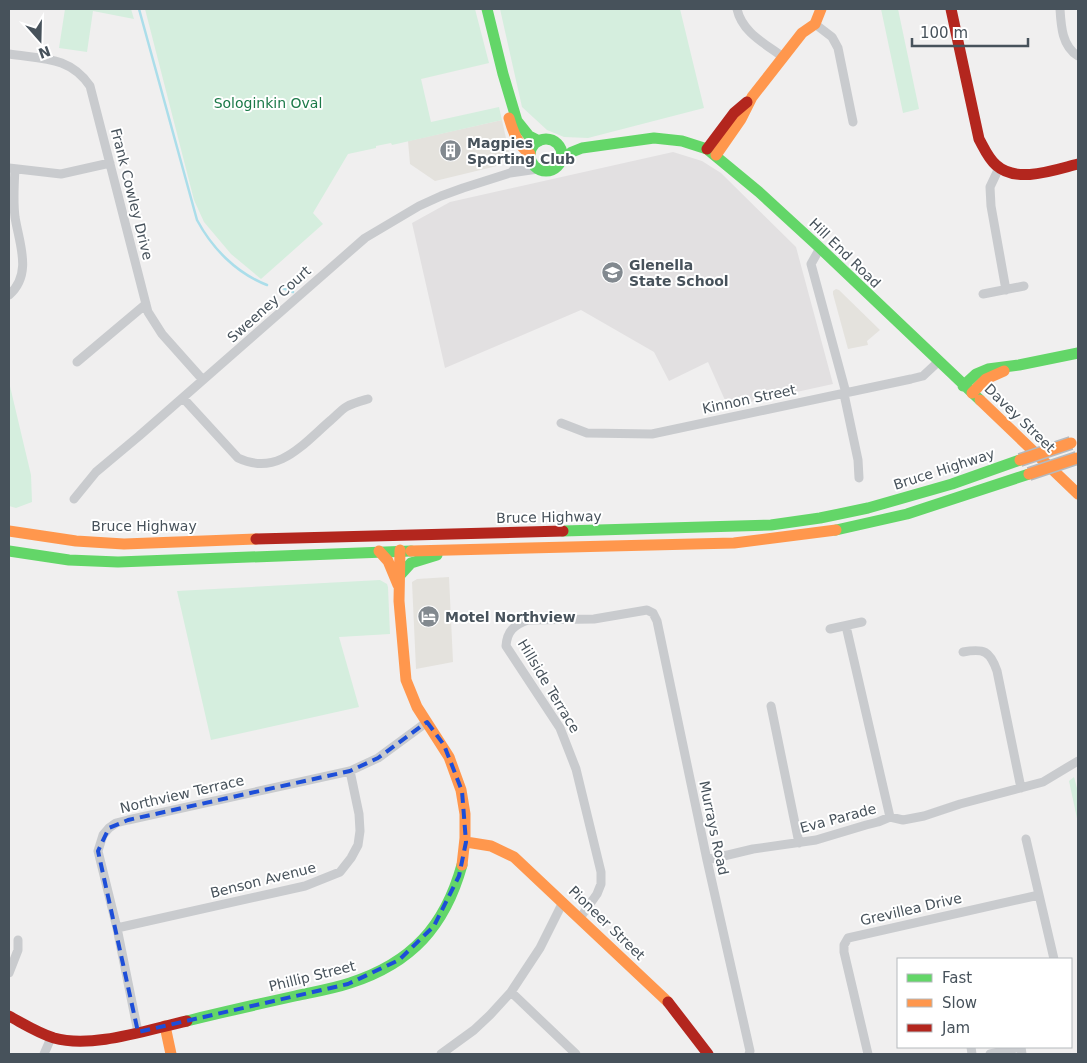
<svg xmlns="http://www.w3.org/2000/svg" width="1087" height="1063" viewBox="0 0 1087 1063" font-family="'DejaVu Sans',sans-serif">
	<rect width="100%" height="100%" fill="#f0efef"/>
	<path fill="#e4e2dd" d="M 502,120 L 509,152 L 501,165 L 435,181 L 410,164 L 408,141 Z
		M 836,289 L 839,290 L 880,330 L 867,341 L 868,345 L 848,349 L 833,294 L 833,291 Z
		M 449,577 L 453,662 L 416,669 L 412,582 L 417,579 Z"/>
	<path fill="#e2e0e1" d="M 673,152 L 702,161 L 721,173 L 796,247 L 833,384 L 728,407 L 708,362 L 669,381 L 654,352 L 581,310 L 445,368 L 412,223 L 450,202 Z"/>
	<path fill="#d5eede" d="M 65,9 L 131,9 L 134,19 L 93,11 L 87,52 L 59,48 Z
		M 145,9 L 475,9 L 489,63 L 421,79 L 431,122 L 499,107 L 502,120 L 392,145 L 391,143 L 376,146 L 376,148 L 348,154 L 313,213 L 323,224 L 261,279 L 231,254 L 204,222 L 194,200 Z
		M 500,9 L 680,9 L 704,108 L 588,138 L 564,137 L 547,130 L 522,107 Z
		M 881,9 L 898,9 L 919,109 L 903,113 Z
		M 9,382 L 31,475 L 32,502 L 16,508 L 9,506 Z
		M 380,580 L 387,584 L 388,587 L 390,634 L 339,637 L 359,707 L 211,740 L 177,591 Z
		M 1074,777 L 1078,792 L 1078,823 L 1069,781 Z"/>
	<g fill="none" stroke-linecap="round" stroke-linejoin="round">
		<path stroke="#abdeea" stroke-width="2.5" d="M 139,9 L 197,220 C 212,248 236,273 267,285
			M 280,287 L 293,292"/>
		<path stroke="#c9cbce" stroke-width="9" d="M 737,9 C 742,32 764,43 783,57
			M 1060,9 C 1061,26 1062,46 1078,56
			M 815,24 L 832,37 L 838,48 L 853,122
			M 9,54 C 42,59 70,56 90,86 L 148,312 L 162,334 L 203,380
			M 9,168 L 61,174 L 110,163
			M 999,168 L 990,187 L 991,206 L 1006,290
			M 511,173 L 522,160 L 530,156
			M 820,248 L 811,264 L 846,393
			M 983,294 L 1024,286
			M 9,295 C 33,274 19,243 15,217 C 13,201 14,185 15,169
			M 77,362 L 146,304
			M 844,394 L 858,460 L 859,478
			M 183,398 L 238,458 C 278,477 303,444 331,420 C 336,416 341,410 346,407 C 353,403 361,401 368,399
			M 561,423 L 587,433 L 652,434 L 911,379 L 923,376 L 938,362
			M 74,499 L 96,472 L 139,436 L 365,238 L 419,206 L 441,196 L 463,188 L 510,173 L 538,169
			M 846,626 L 890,817
			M 830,629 L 862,622
			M 963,652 C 984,648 990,651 997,671 L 1021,788
			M 771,706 L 799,843
			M 1026,839 L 1054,959
			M 707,860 L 753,849 L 816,840 L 866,825 L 878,822 L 890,817 L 903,820 L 924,816 L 960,804 L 1043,782 L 1078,761
			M 580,918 L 597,894 L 601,884 L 601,872 L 576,769 L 560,728 L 506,646 C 507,631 514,625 528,620 L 594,619 L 647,610 L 653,613 L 657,621 L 707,860 L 750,1051 L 749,1054
			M 117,928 L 305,886 L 340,872 L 351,858 L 358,845 L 360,831 L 359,814 L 350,771
			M 9,973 L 18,950 L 18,940
			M 511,992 L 576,1054
			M 138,1032 L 117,928 L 98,851 L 103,835 L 109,828 L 116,823 L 128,820 L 350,771 L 378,758 L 427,722
			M 971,1047 L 972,1054
			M 44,1054 L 51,1038
			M 441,1054 L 474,1030 L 490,1015 L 511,992 L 540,948 L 563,902
			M 868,1054 L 844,952 L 844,945 L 848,938 L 1039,895
			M 990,1054 L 1021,1047 L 1022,1054"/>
		<path stroke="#63d668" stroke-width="11" d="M 487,9 L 503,74 L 517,121 L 529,136 L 539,141
			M530 155a16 16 0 1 1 32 0a16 16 0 1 1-32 0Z
			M 560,161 L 572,152 L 582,148 L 654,138 L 682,141 L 707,149 L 759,192 L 820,248 L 980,400
			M 963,386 L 976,374 L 988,369 L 1019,365 L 1078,353
			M 836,530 L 907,514 L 1029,474
			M 563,531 L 771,525 L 820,518 L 868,508 L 952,484 L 1020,460
			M 9,551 L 69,560 L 118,562 L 411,551
			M 401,574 L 411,563 L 437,555
			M 187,1021 C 223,1012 259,1004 295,996 C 313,992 332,989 350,983 C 412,963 445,926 462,865"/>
		<path stroke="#ff974d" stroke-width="11" d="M 509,118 C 513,132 518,145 530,154
			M 716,155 L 741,119 L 752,97 L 802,33 L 815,24 L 821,9
			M 972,393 L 986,379 L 1004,371
			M 980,400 L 1078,494
			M 9,531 L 76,541 L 124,544 L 256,539
			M 400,550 L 399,601 L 406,680 L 417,707 L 449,757 L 461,790 L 465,814 L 465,838 L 462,865
			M 379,551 L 388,561 L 398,585
			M 411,551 L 734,543 L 836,530
			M 466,842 L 491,846 L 514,857 L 668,1002
			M 165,1026 L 171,1054"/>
		<path stroke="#b3261e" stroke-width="11" d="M 951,9 L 979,139 C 984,148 988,158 996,165 C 1017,184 1054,170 1078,164
			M 707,149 L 734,113 L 747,102
			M 256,539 L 563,531
			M 668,1002 L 708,1054
			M 9,1016 C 24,1024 38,1033 54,1038 C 93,1049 149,1029 187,1021"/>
		<defs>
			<path id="slow-bridge" d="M 1020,460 L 1071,443
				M 1029,474 L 1077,458"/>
		</defs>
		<use href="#slow-bridge" stroke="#b5b9be" stroke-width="14" stroke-linecap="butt"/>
		<use href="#slow-bridge" stroke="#ff974d" stroke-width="11"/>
	</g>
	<path fill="none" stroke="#1d4ed8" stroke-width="4" stroke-dasharray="10 6" stroke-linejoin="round" d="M 427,722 L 444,745 L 462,791 L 466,842 L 459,876 L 434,926 L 399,960 L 348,984 L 138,1032 L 98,851 L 109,828 L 128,820 L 350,771 L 378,758 Z"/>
	<defs>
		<symbol id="building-disc" viewBox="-11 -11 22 22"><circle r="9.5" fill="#82898f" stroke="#fff"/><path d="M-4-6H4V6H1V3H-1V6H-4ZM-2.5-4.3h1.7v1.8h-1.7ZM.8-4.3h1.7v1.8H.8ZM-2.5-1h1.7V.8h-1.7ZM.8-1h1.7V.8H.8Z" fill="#fff"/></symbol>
		<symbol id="school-disc" viewBox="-11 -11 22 22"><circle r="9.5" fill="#82898f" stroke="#fff"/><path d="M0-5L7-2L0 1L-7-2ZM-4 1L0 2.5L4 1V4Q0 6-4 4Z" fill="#fff"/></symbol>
		<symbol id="hotel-disc" viewBox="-11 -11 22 22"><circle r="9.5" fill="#82898f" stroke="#fff"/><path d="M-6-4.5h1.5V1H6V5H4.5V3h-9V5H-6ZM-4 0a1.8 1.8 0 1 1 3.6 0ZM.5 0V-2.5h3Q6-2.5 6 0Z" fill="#fff"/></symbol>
	</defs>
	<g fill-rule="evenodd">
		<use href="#building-disc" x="438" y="138" width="25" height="25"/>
		<use href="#school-disc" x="600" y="260" width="25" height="25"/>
		<use href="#hotel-disc" x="416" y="604" width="25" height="25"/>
	</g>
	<g text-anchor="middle" stroke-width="4" stroke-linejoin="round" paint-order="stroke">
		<g font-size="14" fill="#1b7948" stroke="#fff">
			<text x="268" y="108">Sologinkin Oval</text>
		</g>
		<g font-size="14" font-weight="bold" fill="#47525b" stroke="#fff" text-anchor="start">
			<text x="467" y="148">Magpies<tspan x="467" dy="16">Sporting Club</tspan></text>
			<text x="629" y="270">Glenella<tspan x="629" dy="16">State School</tspan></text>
			<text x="445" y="622">Motel Northview</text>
		</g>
		<g font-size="14" fill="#47525b" stroke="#fff">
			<text transform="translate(132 194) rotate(76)" y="5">Frank Cowley Drive</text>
			<text transform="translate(845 253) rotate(44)" y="5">Hill End Road</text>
			<text transform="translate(269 304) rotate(-42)" y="5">Sweeney Court</text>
			<text transform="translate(749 399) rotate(-12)" y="5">Kinnon Street</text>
			<text transform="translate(1020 418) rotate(44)" y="5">Davey Street</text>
			<text transform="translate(944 469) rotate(-18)" y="5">Bruce Highway</text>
			<text transform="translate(549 517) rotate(-1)" y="5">Bruce Highway</text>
			<text x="144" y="531">Bruce Highway</text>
			<text transform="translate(549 686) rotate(59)" y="5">Hillside Terrace</text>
			<text transform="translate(182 794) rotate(-13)" y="5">Northview Terrace</text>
			<text transform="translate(838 818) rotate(-15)" y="5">Eva Parade</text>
			<text transform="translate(714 828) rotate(78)" y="5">Murrays Road</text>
			<text transform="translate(263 880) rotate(-14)" y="5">Benson Avenue</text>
			<text transform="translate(911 909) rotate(-13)" y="5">Grevillea Drive</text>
			<text transform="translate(607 923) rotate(44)" y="5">Pioneer Street</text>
			<text transform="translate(312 976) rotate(-14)" y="5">Phillip Street</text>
		</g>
	</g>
	<rect width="1087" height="1063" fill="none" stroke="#47525b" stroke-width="20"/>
	<rect x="897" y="958" width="175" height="90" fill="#ffffff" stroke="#b5babd"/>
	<rect x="907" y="974" width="25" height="8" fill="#63d668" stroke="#b5babd"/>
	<text x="942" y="983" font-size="15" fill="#47525b">Fast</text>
	<rect x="907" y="999" width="25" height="8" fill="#ff974d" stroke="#b5babd"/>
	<text x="942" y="1008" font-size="15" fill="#47525b">Slow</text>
	<rect x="907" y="1024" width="25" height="8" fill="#b3261e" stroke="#b5babd"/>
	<text x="942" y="1033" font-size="15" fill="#47525b">Jam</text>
	<g transform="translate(40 40) rotate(160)" stroke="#ffffff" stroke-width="4" paint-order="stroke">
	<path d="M0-4L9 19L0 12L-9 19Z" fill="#47525b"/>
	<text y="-8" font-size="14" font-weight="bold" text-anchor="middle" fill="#47525b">N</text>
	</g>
	<path d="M912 38v8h116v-8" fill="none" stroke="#47525b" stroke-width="2.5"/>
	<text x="920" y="38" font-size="15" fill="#47525b" stroke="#ffffff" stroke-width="4" paint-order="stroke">100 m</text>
</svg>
